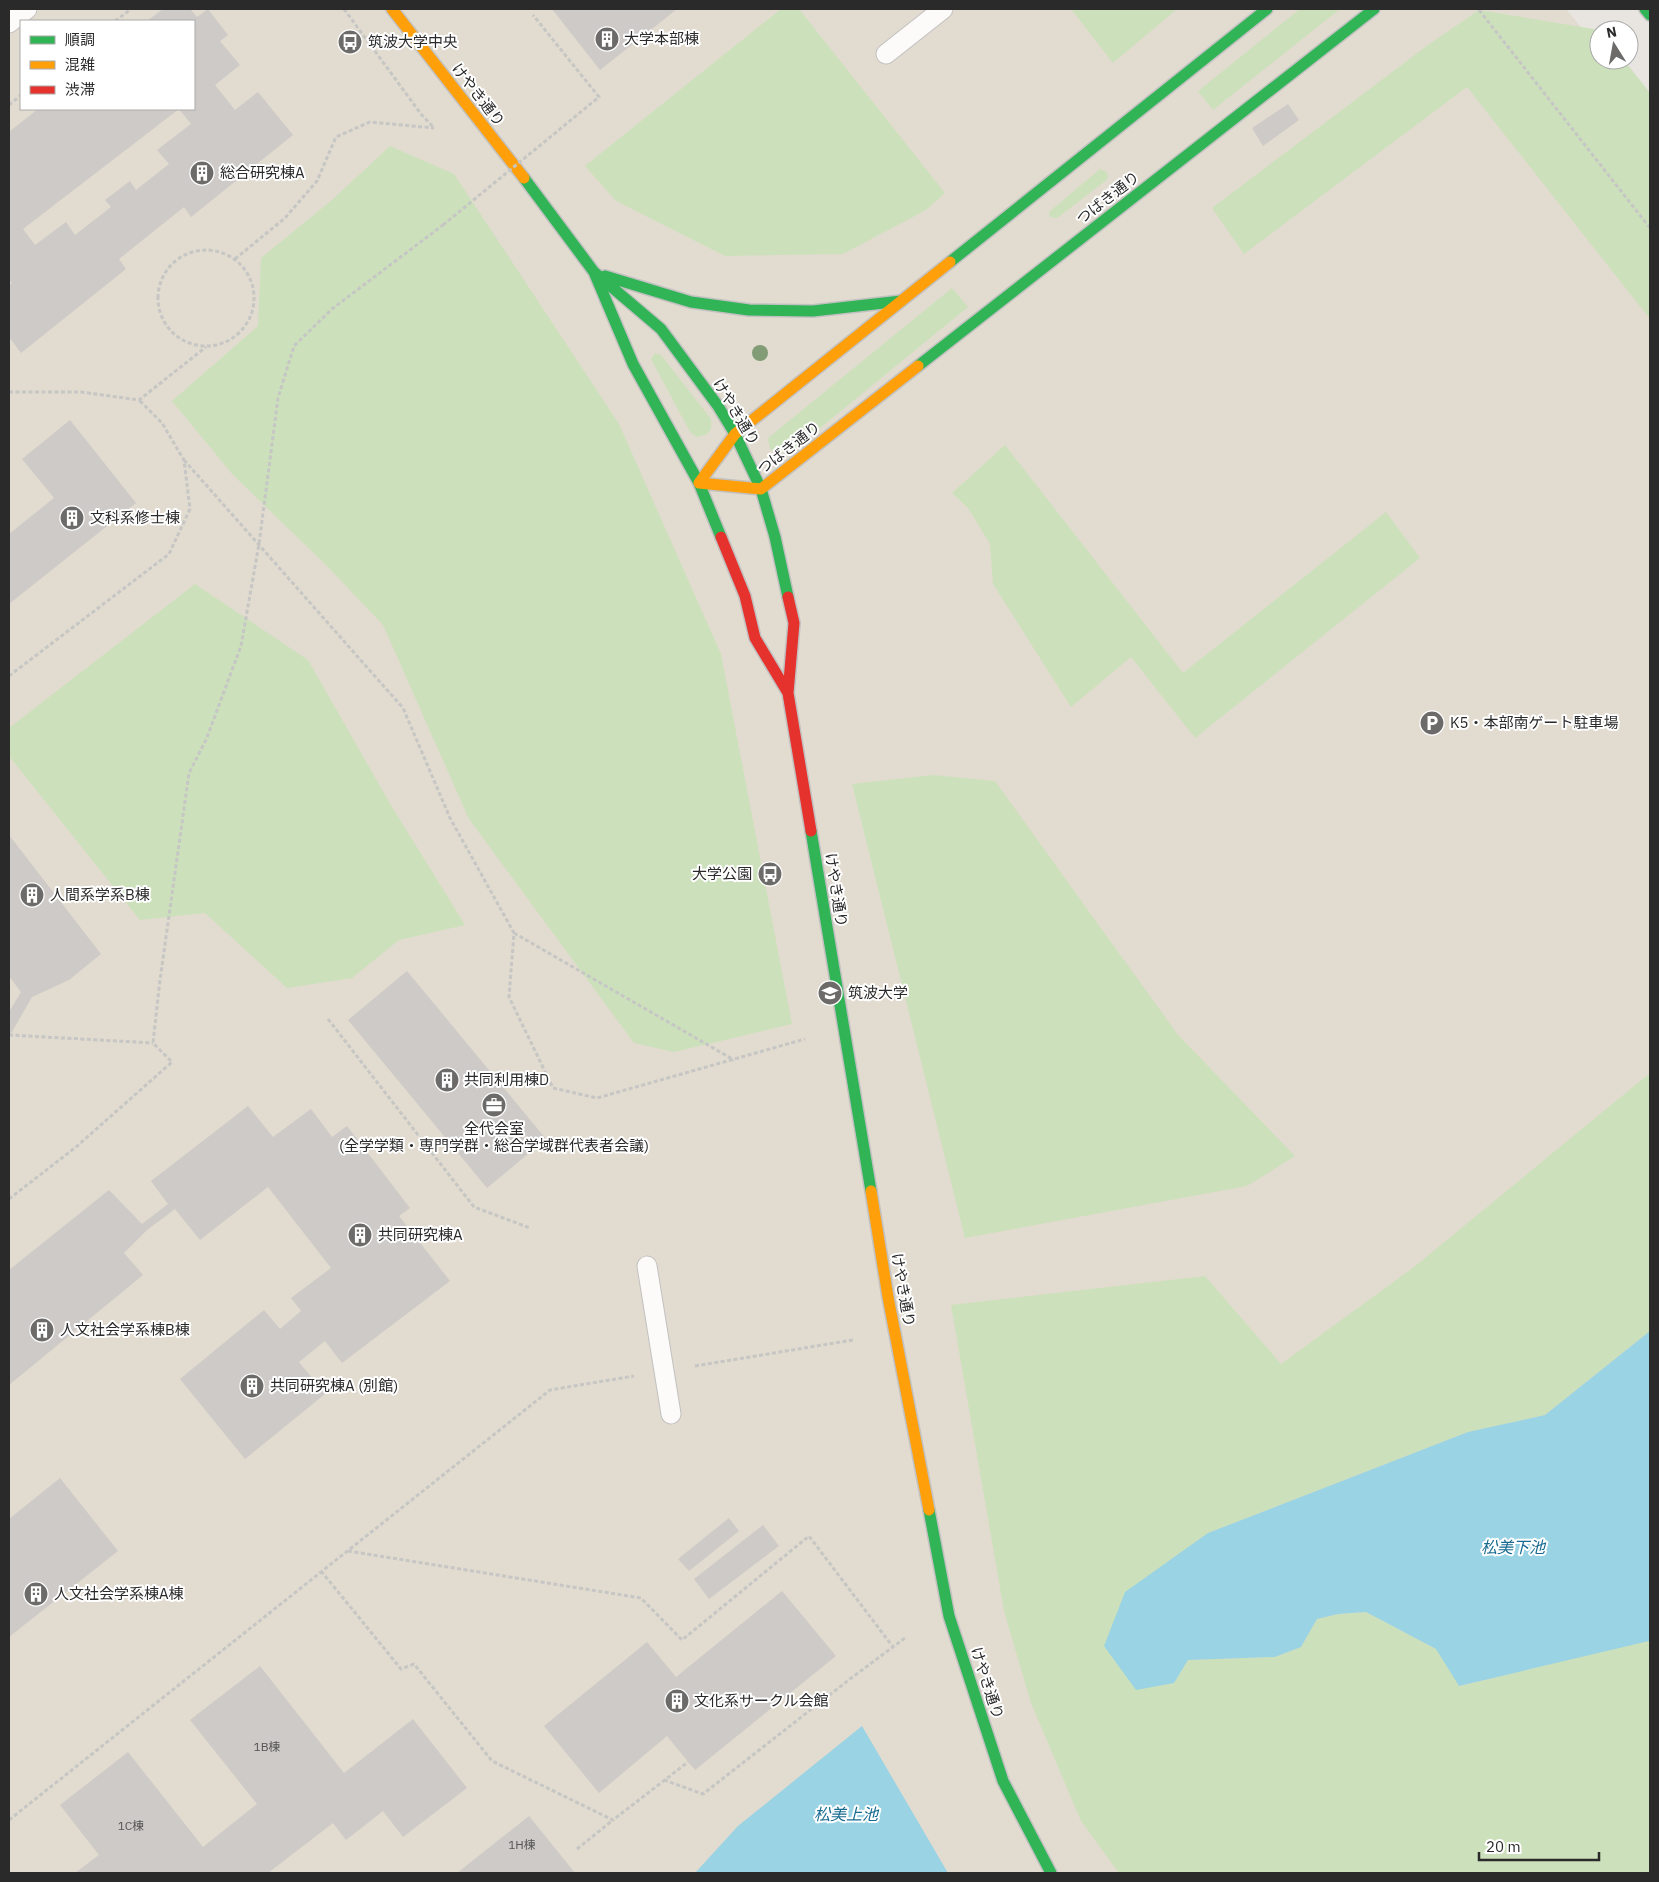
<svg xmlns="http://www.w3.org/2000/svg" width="1659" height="1882" viewBox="0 0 1659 1882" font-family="'IBM Plex Sans','Noto Sans JP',sans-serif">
	<rect width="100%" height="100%" fill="#e8e4e0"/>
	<path fill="#e2dbcf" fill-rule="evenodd" d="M 9,9 L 1566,9 L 1599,49 L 1599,60 L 1650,112 L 1650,1873 L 9,1873 ZM 21,21 L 194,21 L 194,109 L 21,109 Z"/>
	<path fill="#cce1bb" d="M 781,9 L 799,9 L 945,193 L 926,210 L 843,254 L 725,256 L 616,201 L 585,166 Z
		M 1071,9 L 1177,9 L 1113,63 Z
		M 1300,9 L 1340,9 L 1213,110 L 1198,91 Z
		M 1479,10 L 1599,30 L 1599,60 L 1624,60 L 1650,93 L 1650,319 L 1467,87 L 1244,254 L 1212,208 L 1428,45 Z
		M 390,146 L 454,174 L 619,424 L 721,654 L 792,1024 L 674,1052 L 634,1043 L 469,819 L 383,625 L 327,566 L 233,475 L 172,401 L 258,326 L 261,258 L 332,200 Z
		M 1100,169 L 1107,172 L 1108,179 L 1057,218 L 1050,217 L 1049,212 Z
		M 952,288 L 968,307 L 792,451 L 777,453 L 770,449 L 768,438 Z
		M 655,353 L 661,355 L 711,419 L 711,429 L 706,435 L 697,437 L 690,432 L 651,359 Z
		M 1005,445 L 1183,673 L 1386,512 L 1420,558 L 1195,738 L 1131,657 L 1071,707 L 993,584 L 990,544 L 968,508 L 952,493 Z
		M 195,584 L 308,660 L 389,802 L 465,925 L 399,940 L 352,978 L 287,988 L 205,913 L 140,920 L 9,756 L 9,728 Z
		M 933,775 L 995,781 L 1178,1035 L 1295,1156 L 1247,1186 L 965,1238 L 852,784 Z
		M 1650,1073 L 1650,1331 L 1545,1415 L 1468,1432 L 1208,1533 L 1174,1683 L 1188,1660 L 1275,1657 L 1301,1647 L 1317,1619 L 1338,1614 L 1366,1612 L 1436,1649 L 1460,1686 L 1650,1640 L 1650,1873 L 1119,1873 L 1081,1821 L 1031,1703 L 1004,1611 L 951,1305 L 1205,1276 L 1281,1364 L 1414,1267 Z"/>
	<path fill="#9ad3e4" d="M 1650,1331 L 1649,1641 L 1459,1686 L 1436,1649 L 1366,1612 L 1338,1614 L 1317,1619 L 1301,1647 L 1275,1657 L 1188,1660 L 1174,1683 L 1136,1690 L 1104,1646 L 1125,1592 L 1208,1533 L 1468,1432 L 1545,1415 Z
		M 862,1726 L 948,1873 L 695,1873 L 738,1826 Z"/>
	<path fill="#cdcac7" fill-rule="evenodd" d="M 163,9 L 190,9 L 197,17 L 208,9 L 228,35 L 220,41 L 240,65 L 215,85 L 235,110 L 258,92 L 293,135 L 191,217 L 184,207 L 119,259 L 126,269 L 21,353 L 9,337 L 9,285 L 12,283 L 9,279 L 9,132 L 38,109 L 194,109 L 194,21 L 147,21 ZM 179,109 L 191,124 L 157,150 L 169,164 L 136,190 L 130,181 L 105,200 L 111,207 L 75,235 L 66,222 L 35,245 L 23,229 Z
		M 552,9 L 677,9 L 600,70 Z
		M 1288,104 L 1299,120 L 1263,146 L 1252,128 Z
		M 70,420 L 136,503 L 9,604 L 9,534 L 54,498 L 22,459 Z
		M 9,835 L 101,954 L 69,980 L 32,997 L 9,1037 L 9,1012 L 21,992 L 9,976 Z
		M 407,971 L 546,1139 L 487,1188 L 348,1020 Z
		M 248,1106 L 273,1137 L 311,1109 L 332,1137 L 347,1126 L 410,1208 L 399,1216 L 450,1281 L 342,1363 L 325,1341 L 299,1362 L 325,1394 L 245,1459 L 180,1379 L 264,1310 L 280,1329 L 301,1311 L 291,1298 L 331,1268 L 268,1187 L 200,1240 L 175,1209 L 147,1230 L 124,1253 L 143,1275 L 9,1385 L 9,1270 L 109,1190 L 142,1224 L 168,1204 L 151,1181 Z
		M 60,1478 L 118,1551 L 9,1637 L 9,1519 Z
		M 729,1518 L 739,1531 L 689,1571 L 678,1559 Z
		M 763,1525 L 779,1546 L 709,1599 L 694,1579 Z
		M 782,1591 L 836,1656 L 695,1770 L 667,1736 L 599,1793 L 544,1726 L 647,1642 L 676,1677 Z
		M 260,1666 L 344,1773 L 413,1719 L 467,1788 L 403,1837 L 383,1811 L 346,1840 L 333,1823 L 268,1873 L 75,1873 L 99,1855 L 60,1805 L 128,1752 L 203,1847 L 257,1804 L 190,1720 Z
		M 529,1816 L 575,1873 L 457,1873 Z"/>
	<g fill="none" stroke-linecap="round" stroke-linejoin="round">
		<defs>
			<path id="lane" d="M 9,23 L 27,9
				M 886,54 L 943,9
				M 647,1266 L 671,1414"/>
			<path id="fast" d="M 1645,9 L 1650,15
				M 524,178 L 594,272 L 633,364 L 699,483 L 721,537
				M 950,262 L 1267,9
				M 594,272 L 661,329 L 718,406 L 735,434 L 761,489 L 775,537 L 788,597
				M 605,276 L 691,302 L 749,310 L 813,311 L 901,301
				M 918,366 L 1374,9
				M 811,831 L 871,1191
				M 929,1510 L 949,1616 L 1003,1781 L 1051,1873"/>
			<path id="slow" d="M 392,9 L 524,178
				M 699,483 L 761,489 L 918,366
				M 699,483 L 735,434 L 950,262
				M 871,1191 L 888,1297 L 929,1510"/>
			<path id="jam" d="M 721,537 L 745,596 L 755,638 L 788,693
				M 788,597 L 794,623 L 788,693 L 811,831"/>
		</defs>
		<use href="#lane" stroke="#c2c1c1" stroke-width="21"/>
		<use href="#fast" stroke="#c2c1c1" stroke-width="14"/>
		<use href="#slow" stroke="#c2c1c1" stroke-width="14"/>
		<use href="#jam" stroke="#c2c1c1" stroke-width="14"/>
		<path stroke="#c6c6c5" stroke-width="3" stroke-dasharray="4 2.5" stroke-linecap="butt" d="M 344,9 L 421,114 L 434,128
			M 1479,10 L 1650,228
			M 115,21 L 131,9
			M 9,105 L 21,95
			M158 298a48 48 0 1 1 96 0a48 48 0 1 1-96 0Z
			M 235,259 L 285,218 L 317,181 L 336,137 L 370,122 L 434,128
			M 9,392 L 81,392 L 139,400 L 206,347
			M 184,460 L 403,708 L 450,818 L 514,933 L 509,997 L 553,1088 L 597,1098 L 805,1039
			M 9,676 L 169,554 L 190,509 L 184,460 L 162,423 L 139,400
			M 514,933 L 734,1060
			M 328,1019 L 474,1207 L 530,1228
			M 9,1035 L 153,1043
			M 9,1199 L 76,1147 L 172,1062 L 153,1043 L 160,980 L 189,773 L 206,740 L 241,646 L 259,544 L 278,398 L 294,346 L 332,309 L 443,225
			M 695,1366 L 853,1340
			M 348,1551 L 641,1598 L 682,1640 L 809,1536 L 893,1647
			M 321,1571 L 401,1669 L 414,1664 L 492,1761 L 613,1820 L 688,1762
			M 664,1780 L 703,1794 L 850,1679 L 905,1638
			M 9,1820 L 550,1390 L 634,1376
			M 577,1849 L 613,1820"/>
		<use href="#lane" stroke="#fcfbfa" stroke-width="19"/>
		<use href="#fast" stroke="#30b455" stroke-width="11"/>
		<use href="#slow" stroke="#ff9f0a" stroke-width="11"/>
		<use href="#jam" stroke="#e5322d" stroke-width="11"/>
		<path stroke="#c6c6c5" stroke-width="3" stroke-dasharray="4 2.5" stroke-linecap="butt" d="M 443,225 L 599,97 L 533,15"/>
	</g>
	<circle fill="#829c76" cx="760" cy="353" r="8"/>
	<defs>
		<symbol id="building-disc" viewBox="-11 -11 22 22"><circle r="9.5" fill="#6c6b6a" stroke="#fff"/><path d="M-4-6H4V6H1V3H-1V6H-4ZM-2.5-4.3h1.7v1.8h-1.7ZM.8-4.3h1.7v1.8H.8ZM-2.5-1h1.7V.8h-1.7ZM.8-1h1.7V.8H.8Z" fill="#fff"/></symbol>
		<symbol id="bus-disc" viewBox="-11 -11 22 22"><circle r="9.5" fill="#6c6b6a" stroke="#fff"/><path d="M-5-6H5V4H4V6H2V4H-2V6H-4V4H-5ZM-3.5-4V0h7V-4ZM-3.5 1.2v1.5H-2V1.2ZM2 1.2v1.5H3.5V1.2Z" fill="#fff"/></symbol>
		<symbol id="parking-disc" viewBox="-11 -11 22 22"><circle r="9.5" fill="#6c6b6a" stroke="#fff"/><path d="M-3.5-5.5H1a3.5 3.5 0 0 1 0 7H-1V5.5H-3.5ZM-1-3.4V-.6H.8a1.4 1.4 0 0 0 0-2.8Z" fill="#fff"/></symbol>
		<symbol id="university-disc" viewBox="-11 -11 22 22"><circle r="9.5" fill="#6c6b6a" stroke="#fff"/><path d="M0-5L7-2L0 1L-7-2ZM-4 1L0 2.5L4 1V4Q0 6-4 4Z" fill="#fff"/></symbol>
		<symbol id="office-disc" viewBox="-11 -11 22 22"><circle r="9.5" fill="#6c6b6a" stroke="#fff"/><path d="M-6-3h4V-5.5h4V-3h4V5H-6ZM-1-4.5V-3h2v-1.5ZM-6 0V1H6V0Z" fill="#fff"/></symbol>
	</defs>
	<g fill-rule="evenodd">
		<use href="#building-disc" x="593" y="25" width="28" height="28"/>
		<use href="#bus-disc" x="336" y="28" width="28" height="28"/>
		<use href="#building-disc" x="188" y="159" width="28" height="28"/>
		<use href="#building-disc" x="58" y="504" width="28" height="28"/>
		<use href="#parking-disc" x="1418" y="709" width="28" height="28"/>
		<use href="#bus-disc" x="756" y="860" width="28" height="28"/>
		<use href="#building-disc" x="18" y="881" width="28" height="28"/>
		<use href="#university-disc" x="816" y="979" width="28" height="28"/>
		<use href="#building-disc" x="433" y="1066" width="28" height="28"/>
		<use href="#office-disc" x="480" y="1091" width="28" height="28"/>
		<use href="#building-disc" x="346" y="1221" width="28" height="28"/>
		<use href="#building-disc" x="28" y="1316" width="28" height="28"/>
		<use href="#building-disc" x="238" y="1372" width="28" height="28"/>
		<use href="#building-disc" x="22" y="1580" width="28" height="28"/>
		<use href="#building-disc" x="663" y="1687" width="28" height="28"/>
	</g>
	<g text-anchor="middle" stroke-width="4" stroke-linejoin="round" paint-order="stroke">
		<g font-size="12" fill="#545453">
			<text x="267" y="1751">1B棟</text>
			<text x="131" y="1830">1C棟</text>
			<text x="522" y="1849">1H棟</text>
		</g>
		<g font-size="15" fill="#2a2a2a" stroke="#fff" text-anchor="start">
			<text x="624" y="44">大学本部棟</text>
			<text x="368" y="47">筑波大学中央</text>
			<text x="220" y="178">総合研究棟A</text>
			<text x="90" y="523">文科系修士棟</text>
			<text x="1450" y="728">K5・本部南ゲート駐車場</text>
			<text x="752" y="879" text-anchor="end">大学公園</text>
			<text x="50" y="900">人間系学系B棟</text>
			<text x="848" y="998">筑波大学</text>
			<text x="464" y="1085">共同利用棟D</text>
			<text x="494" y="1134" text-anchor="middle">全代会室<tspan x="494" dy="17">(全学学類・専門学群・総合学域群代表者会議)</tspan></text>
			<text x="378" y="1240">共同研究棟A</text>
			<text x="60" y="1335">人文社会学系棟B棟</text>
			<text x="270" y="1391">共同研究棟A (別館)</text>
			<text x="54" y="1599">人文社会学系棟A棟</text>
			<text x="694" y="1706">文化系サークル会館</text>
		</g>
		<g font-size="15" fill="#2a2a2a" stroke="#fff">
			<text transform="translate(478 95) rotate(52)" y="5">けやき通り</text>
			<text transform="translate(1108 198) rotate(-38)" y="5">つばき通り</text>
			<text transform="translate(736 412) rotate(59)" y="5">けやき通り</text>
			<text transform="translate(789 448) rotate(-38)" y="5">つばき通り</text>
			<text transform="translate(836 890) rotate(81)" y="5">けやき通り</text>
			<text transform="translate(903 1290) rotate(80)" y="5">けやき通り</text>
			<text transform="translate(987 1683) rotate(72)" y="5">けやき通り</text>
		</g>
		<g font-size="16" font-style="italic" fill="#176b91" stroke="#fff">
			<text x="1513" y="1553">松美下池</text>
			<text x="846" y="1820">松美上池</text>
		</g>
	</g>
	<rect width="1659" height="1882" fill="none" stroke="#2a2a2a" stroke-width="20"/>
	<rect x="20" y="20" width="175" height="90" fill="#ffffff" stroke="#aaaaaa"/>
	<rect x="30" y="36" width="25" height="8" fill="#30b455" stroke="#aaaaaa"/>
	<text x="65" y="45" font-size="15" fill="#2a2a2a">順調</text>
	<rect x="30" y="61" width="25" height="8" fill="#ff9f0a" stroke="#aaaaaa"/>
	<text x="65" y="70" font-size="15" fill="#2a2a2a">混雑</text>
	<rect x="30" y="86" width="25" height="8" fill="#e5322d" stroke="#aaaaaa"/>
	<text x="65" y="95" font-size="15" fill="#2a2a2a">渋滞</text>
	<g transform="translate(1614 45) rotate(349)"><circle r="24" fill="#ffffff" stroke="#aaaaaa"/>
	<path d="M0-4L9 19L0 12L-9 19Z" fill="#6c6b6a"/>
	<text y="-8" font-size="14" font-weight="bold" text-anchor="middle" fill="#2a2a2a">N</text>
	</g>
	<path d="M1479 1852v8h120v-8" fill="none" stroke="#2a2a2a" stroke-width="2.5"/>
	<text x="1486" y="1852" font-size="15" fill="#2a2a2a" stroke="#ffffff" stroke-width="4" paint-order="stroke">20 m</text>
</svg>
